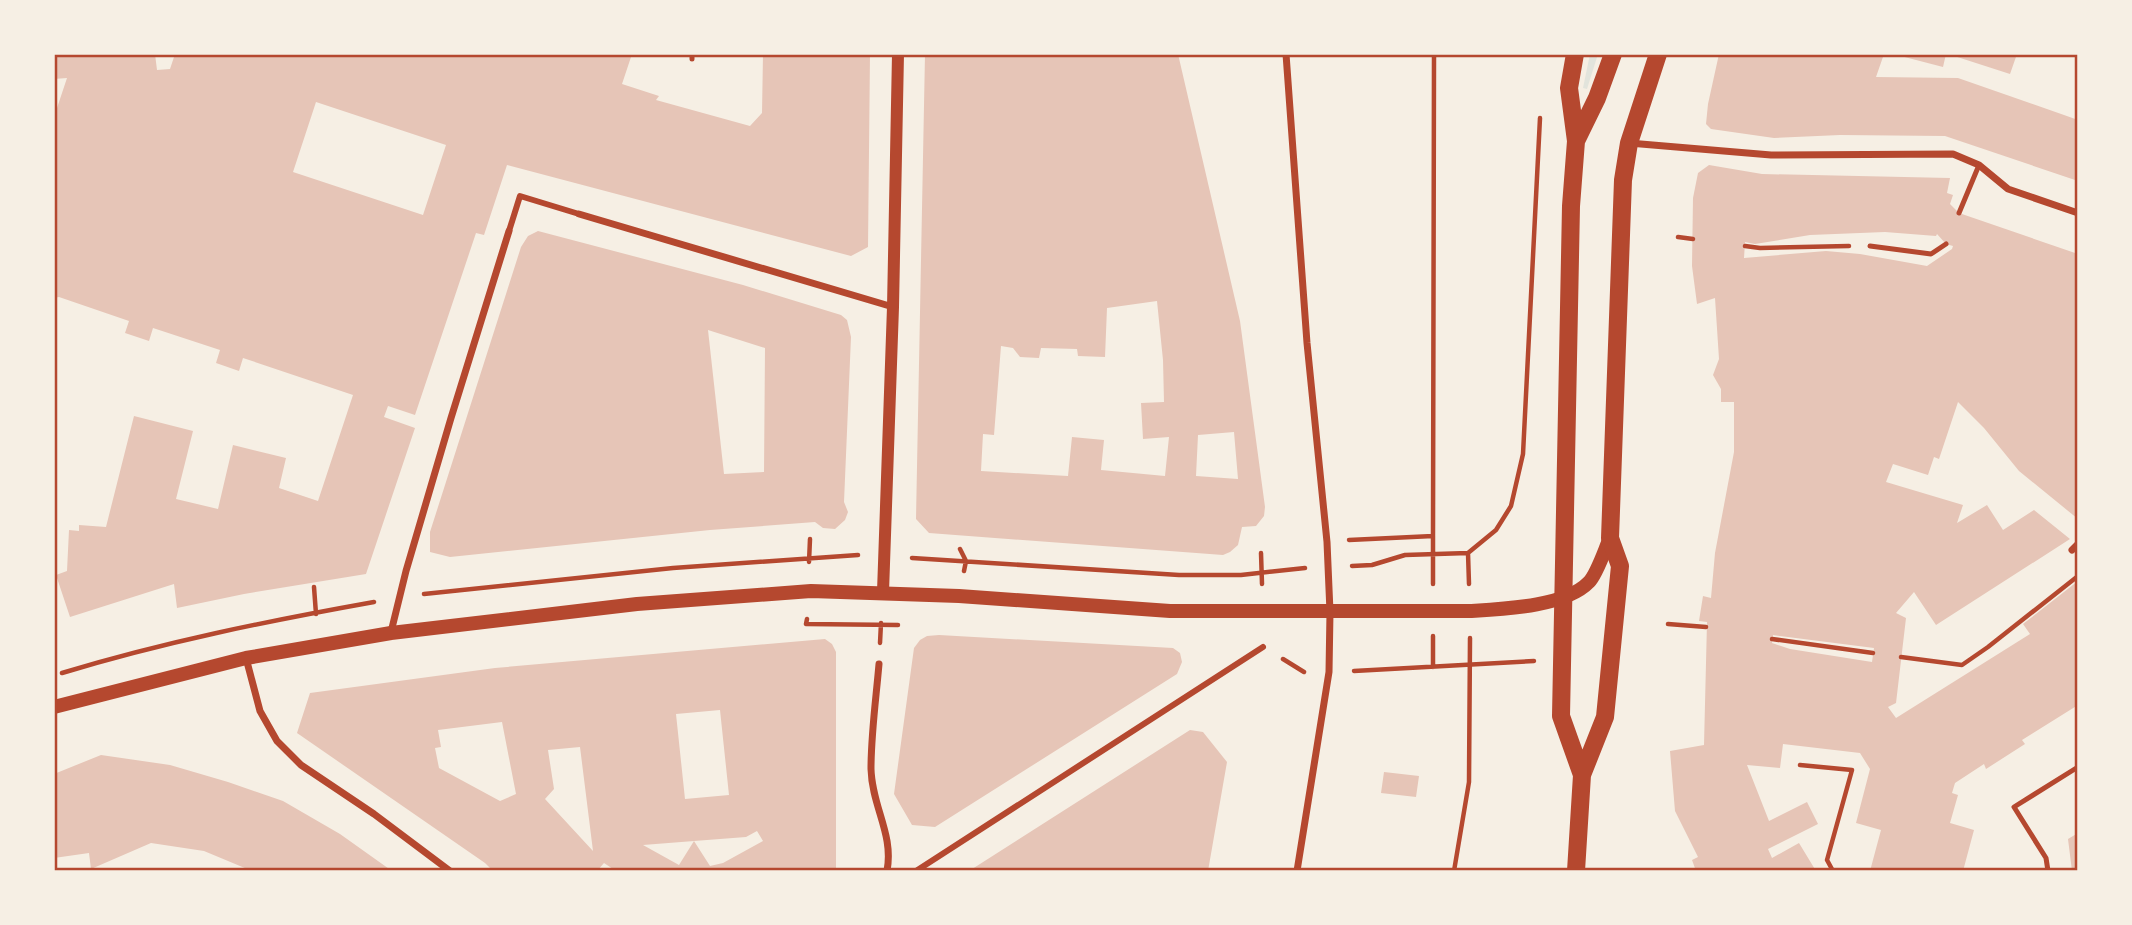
<svg xmlns="http://www.w3.org/2000/svg" width="2132" height="925" viewBox="0 0 2132 925" font-family="'Noto Serif',serif">
	<rect width="100%" height="100%" fill="#f6efe4"/>
	<path fill="#e2e4dc" d="M 1590,54 L 1598,54 L 1587,89 L 1583,88 Z"/>
	<path fill="#e6c5b7" fill-rule="evenodd" d="M 54,54 L 155,54 L 157,70 L 170,69 L 175,54 L 632,54 L 622,84 L 659,96 L 656,100 L 750,126 L 762,113 L 763,54 L 870,54 L 868,247 L 851,256 L 507,165 L 484,235 L 476,233 L 415,415 L 388,406 L 384,417 L 415,428 L 366,574 L 244,594 L 177,608 L 174,584 L 70,617 L 56,575 L 67,571 L 69,530 L 79,531 L 79,525 L 106,527 L 134,416 L 193,431 L 176,499 L 218,509 L 233,445 L 286,458 L 279,488 L 318,501 L 353,395 L 243,358 L 239,371 L 216,363 L 220,350 L 153,328 L 149,341 L 125,333 L 129,321 L 59,297 L 54,298 L 54,117 L 67,78 L 54,79 ZM 316,102 L 446,145 L 423,215 L 293,172 Z
		M 925,54 L 1178,54 L 1240,321 L 1265,507 L 1264,516 L 1256,526 L 1242,527 L 1238,545 L 1230,552 L 1223,555 L 929,533 L 916,519 ZM 1157,301 L 1163,360 L 1164,402 L 1141,403 L 1143,439 L 1169,437 L 1165,476 L 1101,470 L 1104,440 L 1072,437 L 1068,476 L 981,471 L 983,434 L 994,435 L 1001,346 L 1013,348 L 1020,357 L 1039,358 L 1041,348 L 1077,349 L 1078,356 L 1105,357 L 1107,308 ZM 1234,432 L 1238,479 L 1196,476 L 1198,435 Z
		M 1719,54 L 1884,54 L 1876,77 L 1958,78 L 2064,115 L 2078,120 L 2078,181 L 1945,136 L 1840,135 L 1774,138 L 1711,129 L 1706,124 L 1708,104 Z
		M 1893,54 L 1946,54 L 1943,67 Z
		M 1948,54 L 2017,54 L 2010,74 Z
		M 1709,165 L 1762,174 L 1950,178 L 1947,193 L 1953,195 L 1950,204 L 1959,213 L 2078,254 L 2078,519 L 2019,471 L 1984,428 L 1958,402 L 1939,459 L 1934,457 L 1928,475 L 1893,464 L 1886,482 L 1963,505 L 1957,523 L 1987,505 L 2003,530 L 2034,510 L 2070,539 L 1936,625 L 1914,592 L 1896,613 L 1906,618 L 1896,703 L 1888,707 L 1896,718 L 2030,634 L 2023,624 L 2078,581 L 2078,705 L 2022,740 L 2025,744 L 1986,769 L 1984,764 L 1955,783 L 1952,793 L 1958,795 L 1950,823 L 1974,830 L 1963,871 L 1870,871 L 1881,830 L 1856,823 L 1870,769 L 1860,753 L 1783,744 L 1780,768 L 1747,765 L 1769,821 L 1807,802 L 1818,824 L 1768,849 L 1772,858 L 1799,843 L 1816,871 L 1696,871 L 1692,860 L 1698,857 L 1675,811 L 1670,751 L 1704,745 L 1707,622 L 1699,621 L 1703,596 L 1711,598 L 1715,553 L 1734,452 L 1734,402 L 1721,402 L 1721,389 L 1713,375 L 1719,359 L 1715,298 L 1697,304 L 1692,266 L 1693,198 L 1698,173 ZM 1885,232 L 1936,236 L 1937,234 L 1946,244 L 1953,246 L 1952,249 L 1927,266 L 1860,254 L 1826,251 L 1744,258 L 1745,242 L 1755,244 L 1810,235 ZM 1773,635 L 1874,648 L 1872,662 L 1790,649 L 1772,643 Z
		M 538,231 L 743,285 L 841,315 L 847,320 L 851,337 L 844,502 L 848,512 L 845,520 L 835,529 L 823,528 L 815,522 L 710,530 L 450,557 L 430,552 L 430,532 L 521,247 L 528,236 ZM 708,330 L 765,348 L 764,472 L 724,474 Z
		M 939,635 L 1173,648 L 1180,653 L 1182,662 L 1177,674 L 935,827 L 912,825 L 894,794 L 914,648 L 920,640 L 927,636 Z
		M 825,639 L 832,644 L 836,652 L 836,871 L 616,871 L 604,863 L 597,871 L 493,871 L 485,863 L 297,733 L 310,693 L 495,668 ZM 720,710 L 729,795 L 685,799 L 676,714 ZM 502,722 L 516,794 L 500,801 L 439,768 L 435,748 L 441,747 L 438,730 ZM 580,747 L 593,851 L 545,799 L 554,789 L 548,750 ZM 757,831 L 763,841 L 723,863 L 710,866 L 694,841 L 746,837 ZM 694,841 L 679,865 L 643,845 Z
		M 1190,730 L 1203,732 L 1227,762 L 1208,871 L 969,871 Z
		M 101,755 L 170,765 L 228,782 L 283,801 L 340,834 L 392,871 L 252,871 L 204,851 L 151,843 L 91,869 L 89,853 L 54,858 L 54,774 Z
		M 1384,772 L 1419,776 L 1416,797 L 1381,793 Z
		M 2078,833 L 2078,871 L 2072,871 L 2068,839 Z"/>
	<g fill="none" stroke-linecap="round" stroke-linejoin="round">
		<path stroke="#b5482f" stroke-width="4.5" d="M 1678,237 L 1693,239
			M 1745,246 L 1760,248 L 1849,246
			M 1433,536 L 1434,54
			M 1349,540 L 1433,536 L 1433,584
			M 960,549 L 966,561 L 964,571
			M 1261,553 L 1262,584
			M 1468,553 L 1469,584
			M 912,558 L 1179,575 L 1241,575 L 1305,568
			M 809,562 L 810,539
			M 1352,566 L 1372,565 L 1405,555 L 1468,553 L 1496,530 L 1511,506 L 1523,454 L 1540,118
			M 314,587 L 316,614
			M 424,594 L 673,568 L 858,555
			M 807,619 L 806,624 L 898,625
			M 1668,624 L 1706,627
			M 1772,639 L 1873,653
			M 880,643 L 881,623
			M 1901,657 L 1962,665 L 1988,647 L 2078,576
			M 1283,659 L 1304,672
			M 1433,667 L 1433,636
			M 1354,671 L 1534,661
			M 62,673 C 164,642 268,621 374,602
			M 1800,765 L 1852,770 L 1827,860 L 1833,871
			M 1454,871 L 1469,782 L 1470,638"/>
		<path stroke="#b5482f" stroke-width="5" d="M 692,59 L 692,54
			M 1959,213 L 1979,165
			M 1870,246 L 1931,254 L 1946,244
			M 2048,871 L 2046,858 L 2014,807 L 2078,767"/>
		<path stroke="#b5482f" stroke-width="6" d="M 509,231 L 520,196 L 579,214
			M 916,871 L 1263,647"/>
		<path stroke="#b5482f" stroke-width="7" d="M 1286,54 L 1307,343 L 1327,542 L 1330,612 L 1329,672 L 1297,871
			M 1629,143 L 1771,155 L 1953,154 L 1979,165 L 2008,189 L 2078,213
			M 579,214 L 893,307
			M 2072,550 L 2078,544
			M 391,632 L 406,571 L 451,418 L 509,231
			M 246,658 L 260,711 L 277,741 L 301,765 L 374,814 L 450,871
			M 879,664 C 876,699 871,734 871,769 C 872,807 894,834 887,871"/>
		<path stroke="#b5482f" stroke-width="12" d="M 883,592 L 893,307 L 898,54"/>
		<path stroke="#b5482f" stroke-width="14" d="M 54,707 L 246,658 L 391,633 L 637,604 L 811,591 L 959,596 L 1170,611 L 1469,611 C 1503,609 1565,607 1589,582 C 1597,574 1605,549 1610,538"/>
		<path stroke="#b5482f" stroke-width="18" d="M 1575,54 L 1569,88 L 1576,141
			M 1582,775 L 1605,717 L 1620,566 L 1610,538 L 1623,180 L 1629,143 L 1658,54
			M 1576,871 L 1582,775 L 1561,716 L 1571,206 L 1576,141 L 1597,98 L 1613,54"/>
	</g>
	<rect width="2132" height="925" fill="none" stroke="#f6efe4" stroke-width="112"/>
	<rect x="56" y="56" width="2020" height="813" fill="none" stroke="#b5482f" stroke-width="2.5"/>
</svg>
